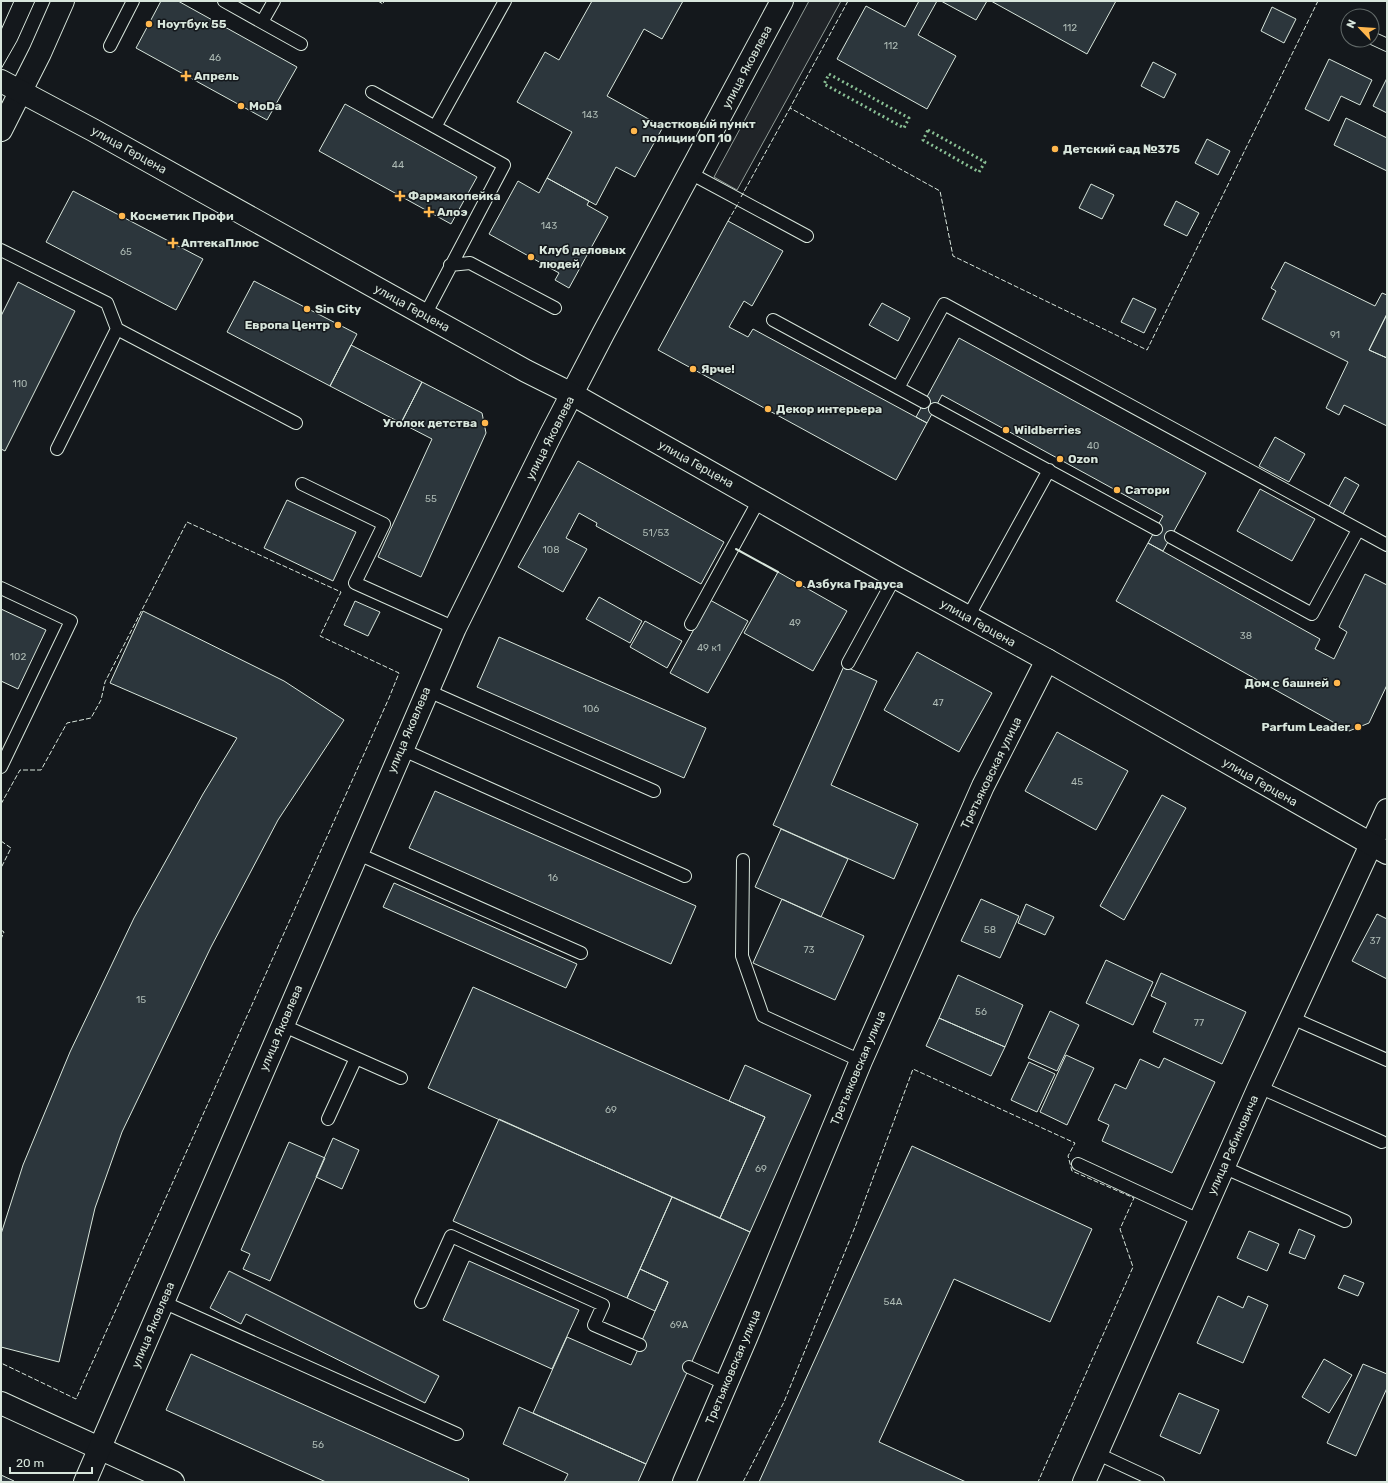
<svg xmlns="http://www.w3.org/2000/svg" width="1388" height="1483" viewBox="0 0 1388 1483" font-family="Rubik,sans-serif">
	<rect width="100%" height="100%" fill="#14181c"/>
	<path fill="#202428" stroke="#939e99" d="M 809,1 L 841,1 L 737,190 L 714,177 Z"/>
	<path fill="#2c363c" stroke="#d8e6dc" d="M 161,1 L 178,1 L 297,67 L 267,120 L 136,48 Z
		M 592,1 L 683,1 L 662,39 L 644,29 L 607,96 L 663,127 L 635,177 L 616,167 L 596,205 L 547,178 L 572,132 L 517,102 L 545,52 L 559,60 Z
		M 919,1 L 937,1 L 918,35 L 956,56 L 927,109 L 837,59 L 866,6 L 905,27 Z
		M 941,1 L 987,1 L 976,20 Z
		M 991,1 L 1116,1 L 1087,54 Z
		M 1272,7 L 1296,19 L 1284,43 L 1261,31 Z
		M 1329,59 L 1372,80 L 1360,105 L 1341,96 L 1329,121 L 1305,109 Z
		M 1153,62 L 1176,74 L 1164,98 L 1141,86 Z
		M 1387,78 L 1387,113 L 1373,106 Z
		M 345,104 L 477,177 L 451,224 L 319,151 Z
		M 1346,118 L 1387,138 L 1387,171 L 1334,145 Z
		M 1207,139 L 1230,151 L 1218,175 L 1195,163 Z
		M 547,178 L 589,201 L 587,205 L 608,217 L 569,288 L 555,280 L 559,273 L 489,234 L 518,181 L 539,193 Z
		M 1091,184 L 1114,195 L 1102,219 L 1079,208 Z
		M 73,191 L 203,259 L 176,310 L 46,242 Z
		M 1176,201 L 1199,213 L 1187,236 L 1164,225 Z
		M 728,221 L 783,251 L 752,306 L 744,301 L 729,327 L 748,337 L 753,329 L 927,423 L 896,480 L 658,350 Z
		M 1285,262 L 1375,306 L 1382,293 L 1387,295 L 1387,314 L 1369,350 L 1387,358 L 1387,426 L 1344,405 L 1339,415 L 1326,408 L 1348,362 L 1262,319 L 1276,291 L 1271,288 Z
		M 254,281 L 357,334 L 330,386 L 227,332 Z
		M 18,282 L 75,311 L 5,451 L 1,449 L 1,316 Z
		M 1133,298 L 1156,309 L 1144,333 L 1121,322 Z
		M 882,303 L 910,318 L 898,341 L 869,325 Z
		M 1387,314 L 1387,358 L 1369,350 Z
		M 959,338 L 1206,473 L 1163,551 L 1148,543 L 1163,516 L 942,395 L 927,423 L 916,417 Z
		M 351,345 L 422,382 L 401,423 L 330,386 Z
		M 422,382 L 482,413 L 486,433 L 421,577 L 378,557 L 432,439 L 401,423 Z
		M 1275,437 L 1305,454 L 1289,482 L 1259,466 Z
		M 578,461 L 724,542 L 701,584 L 596,526 L 597,523 L 579,513 L 566,538 L 587,549 L 563,592 L 518,567 Z
		M 1345,477 L 1359,485 L 1343,514 L 1329,506 Z
		M 1260,489 L 1315,519 L 1292,561 L 1237,531 Z
		M 287,500 L 356,532 L 333,581 L 264,548 Z
		M 1148,543 L 1320,639 L 1315,649 L 1334,659 L 1347,632 L 1339,627 L 1365,574 L 1387,585 L 1387,685 L 1369,723 L 1349,731 L 1116,601 Z
		M 778,572 L 847,611 L 813,671 L 744,633 Z
		M 599,597 L 642,621 L 630,643 L 586,619 Z
		M 710,600 L 748,621 L 708,693 L 670,673 Z
		M 355,601 L 380,612 L 368,636 L 344,625 Z
		M 1,609 L 46,630 L 18,689 L 1,681 Z
		M 143,611 L 284,681 L 344,720 L 278,820 L 211,947 L 122,1132 L 95,1208 L 59,1362 L 1,1347 L 1,1234 L 23,1165 L 70,1052 L 134,918 L 203,794 L 237,738 L 110,683 Z
		M 645,621 L 682,641 L 667,668 L 630,647 Z
		M 499,637 L 706,728 L 684,778 L 477,687 Z
		M 917,652 L 992,693 L 959,752 L 884,710 Z
		M 844,666 L 877,681 L 831,785 L 918,824 L 894,879 L 773,825 Z
		M 1057,732 L 1128,771 L 1096,830 L 1025,791 Z
		M 435,791 L 696,906 L 671,964 L 409,848 Z
		M 1162,795 L 1186,808 L 1124,920 L 1100,906 Z
		M 781,829 L 848,859 L 821,917 L 755,887 Z
		M 394,883 L 577,964 L 566,988 L 383,907 Z
		M 782,899 L 864,936 L 835,1000 L 753,963 Z
		M 981,899 L 1019,916 L 1000,958 L 961,941 Z
		M 1026,904 L 1054,917 L 1045,935 L 1018,923 Z
		M 1377,914 L 1387,919 L 1387,979 L 1352,961 Z
		M 1106,960 L 1153,982 L 1133,1025 L 1086,1003 Z
		M 1161,973 L 1246,1012 L 1222,1064 L 1153,1032 L 1166,1003 L 1151,996 Z
		M 958,975 L 1023,1005 L 1005,1047 L 939,1018 Z
		M 473,987 L 765,1117 L 720,1218 L 428,1088 Z
		M 1050,1011 L 1079,1025 L 1057,1071 L 1028,1058 Z
		M 939,1018 L 1005,1047 L 991,1076 L 926,1046 Z
		M 1066,1055 L 1094,1068 L 1067,1125 L 1040,1112 Z
		M 1164,1058 L 1215,1082 L 1172,1173 L 1102,1141 L 1109,1125 L 1098,1120 L 1115,1084 L 1126,1089 L 1140,1059 L 1159,1068 Z
		M 1029,1062 L 1055,1074 L 1037,1112 L 1011,1100 Z
		M 745,1065 L 811,1095 L 750,1232 L 720,1218 L 765,1117 L 729,1101 Z
		M 499,1119 L 672,1197 L 627,1298 L 453,1221 Z
		M 333,1138 L 359,1150 L 342,1189 L 316,1177 Z
		M 289,1142 L 325,1158 L 270,1281 L 243,1269 L 250,1254 L 241,1250 Z
		M 912,1146 L 1092,1229 L 1050,1322 L 954,1279 L 879,1442 L 966,1482 L 759,1482 Z
		M 672,1197 L 750,1232 L 646,1464 L 533,1413 L 567,1337 L 631,1365 L 668,1282 L 640,1269 Z
		M 1299,1229 L 1315,1236 L 1305,1259 L 1289,1253 Z
		M 1249,1231 L 1279,1244 L 1267,1271 L 1237,1258 Z
		M 469,1261 L 579,1310 L 552,1369 L 443,1320 Z
		M 640,1269 L 668,1282 L 655,1311 L 627,1298 Z
		M 229,1271 L 439,1376 L 425,1403 L 246,1314 L 241,1324 L 210,1308 Z
		M 1344,1275 L 1364,1283 L 1358,1296 L 1338,1288 Z
		M 1218,1296 L 1243,1308 L 1248,1296 L 1268,1305 L 1243,1363 L 1197,1343 Z
		M 191,1354 L 469,1479 L 468,1482 L 326,1482 L 166,1410 Z
		M 1324,1359 L 1352,1375 L 1329,1413 L 1302,1397 Z
		M 1363,1364 L 1387,1374 L 1387,1388 L 1356,1456 L 1327,1443 Z
		M 1179,1393 L 1219,1410 L 1200,1454 L 1160,1436 Z
		M 519,1407 L 646,1464 L 638,1482 L 564,1482 L 568,1474 L 503,1444 Z
		M 1,1475 L 14,1481 L 14,1482 L 1,1482 Z"/>
	<g fill="none" stroke-linecap="round" stroke-linejoin="round">
		<defs>
			<path id="lane" d="M 224,1 L 301,44
				M 262,22 L 274,1
				M 1372,38 L 1387,45
				M 110,46 L 133,1
				M 372,92 L 504,165 L 425,315
				M 435,127 L 505,1
				M 690,173 L 807,236
				M 1,250 L 107,303 L 117,329 L 296,423
				M 450,265 L 470,263 L 555,308
				M 773,320 L 924,402
				M 898,388 L 944,304 L 1387,545
				M 935,409 L 1156,529
				M 57,449 L 117,329
				M 302,484 L 384,524 L 355,583 L 455,628
				M 1171,537 L 1312,614 L 1358,530
				M 1,588 L 71,621 L 1,767
				M 968,617 L 1049,470
				M 691,624 L 759,500
				M 848,663 L 895,577
				M 426,690 L 654,791
				M 401,749 L 685,876
				M 356,853 L 581,953
				M 743,860 L 742,956 L 763,1016 L 861,1061
				M 1292,1018 L 1387,1060
				M 282,1025 L 401,1078
				M 1259,1087 L 1382,1142
				M 328,1119 L 356,1058
				M 1078,1164 L 1199,1220
				M 1223,1167 L 1345,1221
				M 163,1302 L 457,1434
				M 421,1302 L 451,1236 L 603,1305 L 594,1325 L 640,1345
				M 689,1367 L 726,1384
				M 1096,1453 L 1158,1482"/>
			<path id="street" d="M 1,1403 L 173,1482
				M 684,1482 L 746,1338 L 861,1061 L 983,786 L 1047,660"/>
			<path id="secondary" d="M 1,130 L 40,53 L 63,1
				M 85,1482 L 455,628 L 550,436 L 603,334 L 782,1
				M 1084,1482 L 1259,1087 L 1387,810"/>
			<path id="primary" d="M 1,81 L 93,130 L 425,315 L 526,371 L 572,394 L 895,577 L 1047,660 L 1387,853"/>
		</defs>
		<use href="#lane" stroke="#d8e6dc" stroke-width="14"/>
		<use href="#street" stroke="#d8e6dc" stroke-width="24"/>
		<use href="#secondary" stroke="#d8e6dc" stroke-width="24"/>
		<use href="#primary" stroke="#d8e6dc" stroke-width="24"/>
		<use href="#lane" stroke="#14181c" stroke-width="12"/>
		<use href="#street" stroke="#14181c" stroke-width="22"/>
		<use href="#secondary" stroke="#14181c" stroke-width="22"/>
		<use href="#primary" stroke="#14181c" stroke-width="22"/>
		<path stroke="#d8e6dc" stroke-width="1" d="M 1,30 L 14,1
			M 1,69 L 17,41 L 35,1"/>
		<path stroke="#8ac095" stroke-width="3" stroke-dasharray="2 3" stroke-linecap="butt" d="M 829,74 L 909,118 L 904,128 L 824,84 Z
			M 928,130 L 985,162 L 979,172 L 923,140 Z"/>
		<path stroke="#d8e6dc" stroke-width="1" stroke-dasharray="5 2" stroke-linecap="butt" d="M 378,1 L 383,4 L 384,1
			M 848,1 L 790,108 L 940,191 L 953,256 L 1147,350 L 1318,1
			M 741,197 L 790,108
			M 728,221 L 739,202
			M 1,804 L 20,770 L 41,770 L 67,723 L 91,718 L 101,700 L 105,682 L 187,522 L 341,592 L 320,636 L 399,673 L 389,698 L 76,1399 L 1,1363
			M 1,841 L 11,848 L 1,868
			M 1,930 L 4,932 L 1,939
			M 743,1482 L 784,1402 L 855,1227 L 913,1069 L 1075,1143 L 1068,1156 L 1072,1171 L 1134,1198 L 1120,1229 L 1133,1267 L 1038,1482"/>
		<path stroke="#d8e6dc" stroke-width="2" d="M 736,549 L 778,572"/>
	</g>
	<g fill="#ffb74d" stroke="#14181c" stroke-width="1.5">
		<circle cx="149" cy="24" r="4"/>
		<path d="M184 70h4v4h4v4h-4v4h-4v-4h-4v-4h4z"/>
		<circle cx="241" cy="106" r="4"/>
		<circle cx="634" cy="131" r="4"/>
		<circle cx="1055" cy="149" r="4"/>
		<path d="M398 190h4v4h4v4h-4v4h-4v-4h-4v-4h4z"/>
		<path d="M427 206h4v4h4v4h-4v4h-4v-4h-4v-4h4z"/>
		<circle cx="122" cy="216" r="4"/>
		<path d="M171 237h4v4h4v4h-4v4h-4v-4h-4v-4h4z"/>
		<circle cx="531" cy="257" r="4"/>
		<circle cx="307" cy="309" r="4"/>
		<circle cx="338" cy="325" r="4"/>
		<circle cx="693" cy="369" r="4"/>
		<circle cx="768" cy="409" r="4"/>
		<circle cx="485" cy="423" r="4"/>
		<circle cx="1006" cy="430" r="4"/>
		<circle cx="1060" cy="459" r="4"/>
		<circle cx="1117" cy="490" r="4"/>
		<circle cx="799" cy="584" r="4"/>
		<circle cx="1337" cy="683" r="4"/>
		<circle cx="1358" cy="727" r="4"/>
	</g>
	<g text-anchor="middle" stroke-width="3" stroke-linejoin="round" paint-order="stroke">
		<g font-size="10" fill="#adbab4">
			<text x="1070" y="31">112</text>
			<text x="891" y="49">112</text>
			<text x="215" y="61">46</text>
			<text x="590" y="118">143</text>
			<text x="398" y="168">44</text>
			<text x="549" y="229">143</text>
			<text x="126" y="255">65</text>
			<text x="1335" y="338">91</text>
			<text x="20" y="387">110</text>
			<text x="1093" y="449">40</text>
			<text x="431" y="502">55</text>
			<text x="656" y="536">51/53</text>
			<text x="551" y="553">108</text>
			<text x="795" y="626">49</text>
			<text x="1246" y="639">38</text>
			<text x="709" y="651">49 к1</text>
			<text x="18" y="660">102</text>
			<text x="938" y="706">47</text>
			<text x="591" y="712">106</text>
			<text x="1077" y="785">45</text>
			<text x="553" y="881">16</text>
			<text x="990" y="933">58</text>
			<text x="1375" y="944">37</text>
			<text x="809" y="953">73</text>
			<text x="141" y="1003">15</text>
			<text x="981" y="1015">56</text>
			<text x="1199" y="1026">77</text>
			<text x="611" y="1113">69</text>
			<text x="761" y="1172">69</text>
			<text x="893" y="1305">54А</text>
			<text x="679" y="1328">69А</text>
			<text x="318" y="1448">56</text>
		</g>
		<g font-size="12" font-weight="bold" fill="#d8e6dc" stroke="#14181c" text-anchor="start">
			<text x="157" y="28">Ноутбук 55</text>
			<text x="194" y="80">Апрель</text>
			<text x="249" y="110">МоDa</text>
			<text x="642" y="128">Участковый пункт<tspan x="642" dy="14">полиции ОП 10</tspan></text>
			<text x="1063" y="153">Детский сад №375</text>
			<text x="408" y="200">Фармакопейка</text>
			<text x="437" y="216">Алоэ</text>
			<text x="130" y="220">Косметик Профи</text>
			<text x="181" y="247">АптекаПлюс</text>
			<text x="539" y="254">Клуб деловых<tspan x="539" dy="14">людей</tspan></text>
			<text x="315" y="313">Sin City</text>
			<text x="330" y="329" text-anchor="end">Европа Центр</text>
			<text x="701" y="373">Ярче!</text>
			<text x="776" y="413">Декор интерьера</text>
			<text x="477" y="427" text-anchor="end">Уголок детства</text>
			<text x="1014" y="434">Wildberries</text>
			<text x="1068" y="463">Ozon</text>
			<text x="1125" y="494">Сатори</text>
			<text x="807" y="588">Азбука Градуса</text>
			<text x="1329" y="687" text-anchor="end">Дом с башней</text>
			<text x="1350" y="731" text-anchor="end">Parfum Leader</text>
		</g>
		<g font-size="12" fill="#d8e6dc" stroke="#14181c">
			<text transform="translate(747 67) rotate(-62)" y="4">улица Яковлева</text>
			<text transform="translate(129 150) rotate(29)" y="4">улица Герцена</text>
			<text transform="translate(412 308) rotate(29)" y="4">улица Герцена</text>
			<text transform="translate(550 438) rotate(-63)" y="4">улица Яковлева</text>
			<text transform="translate(696 464) rotate(29)" y="4">улица Герцена</text>
			<text transform="translate(978 623) rotate(29)" y="4">улица Герцена</text>
			<text transform="translate(409 730) rotate(-67)" y="4">улица Яковлева</text>
			<text transform="translate(991 773) rotate(-64)" y="4">Третьяковская улица</text>
			<text transform="translate(1260 782) rotate(30)" y="4">улица Герцена</text>
			<text transform="translate(281 1028) rotate(-67)" y="4">улица Яковлева</text>
			<text transform="translate(858 1068) rotate(-67)" y="4">Третьяковская улица</text>
			<text transform="translate(1233 1145) rotate(-66)" y="4">улица Рабиновича</text>
			<text transform="translate(153 1325) rotate(-67)" y="4">улица Яковлева</text>
			<text transform="translate(733 1367) rotate(-67)" y="4">Третьяковская улица</text>
		</g>
	</g>
	<rect width="1388" height="1483" fill="none" stroke="#d8e6dc" stroke-width="4"/>
	<g transform="translate(1360 28) rotate(295)"><circle r="19" fill="#14181c" stroke="#626a69"/>
	<path d="M0-3L7 15L0 10L-7 15Z" fill="#ffb74d"/>
	<text y="-6" font-size="11" font-weight="bold" text-anchor="middle" fill="#d8e6dc">N</text>
	</g>
	<path d="M10 1467v6h82v-6" fill="none" stroke="#d8e6dc" stroke-width="2"/>
	<text x="16" y="1467" font-size="12" fill="#d8e6dc" stroke="#14181c" stroke-width="3" paint-order="stroke">20 m</text>
</svg>
